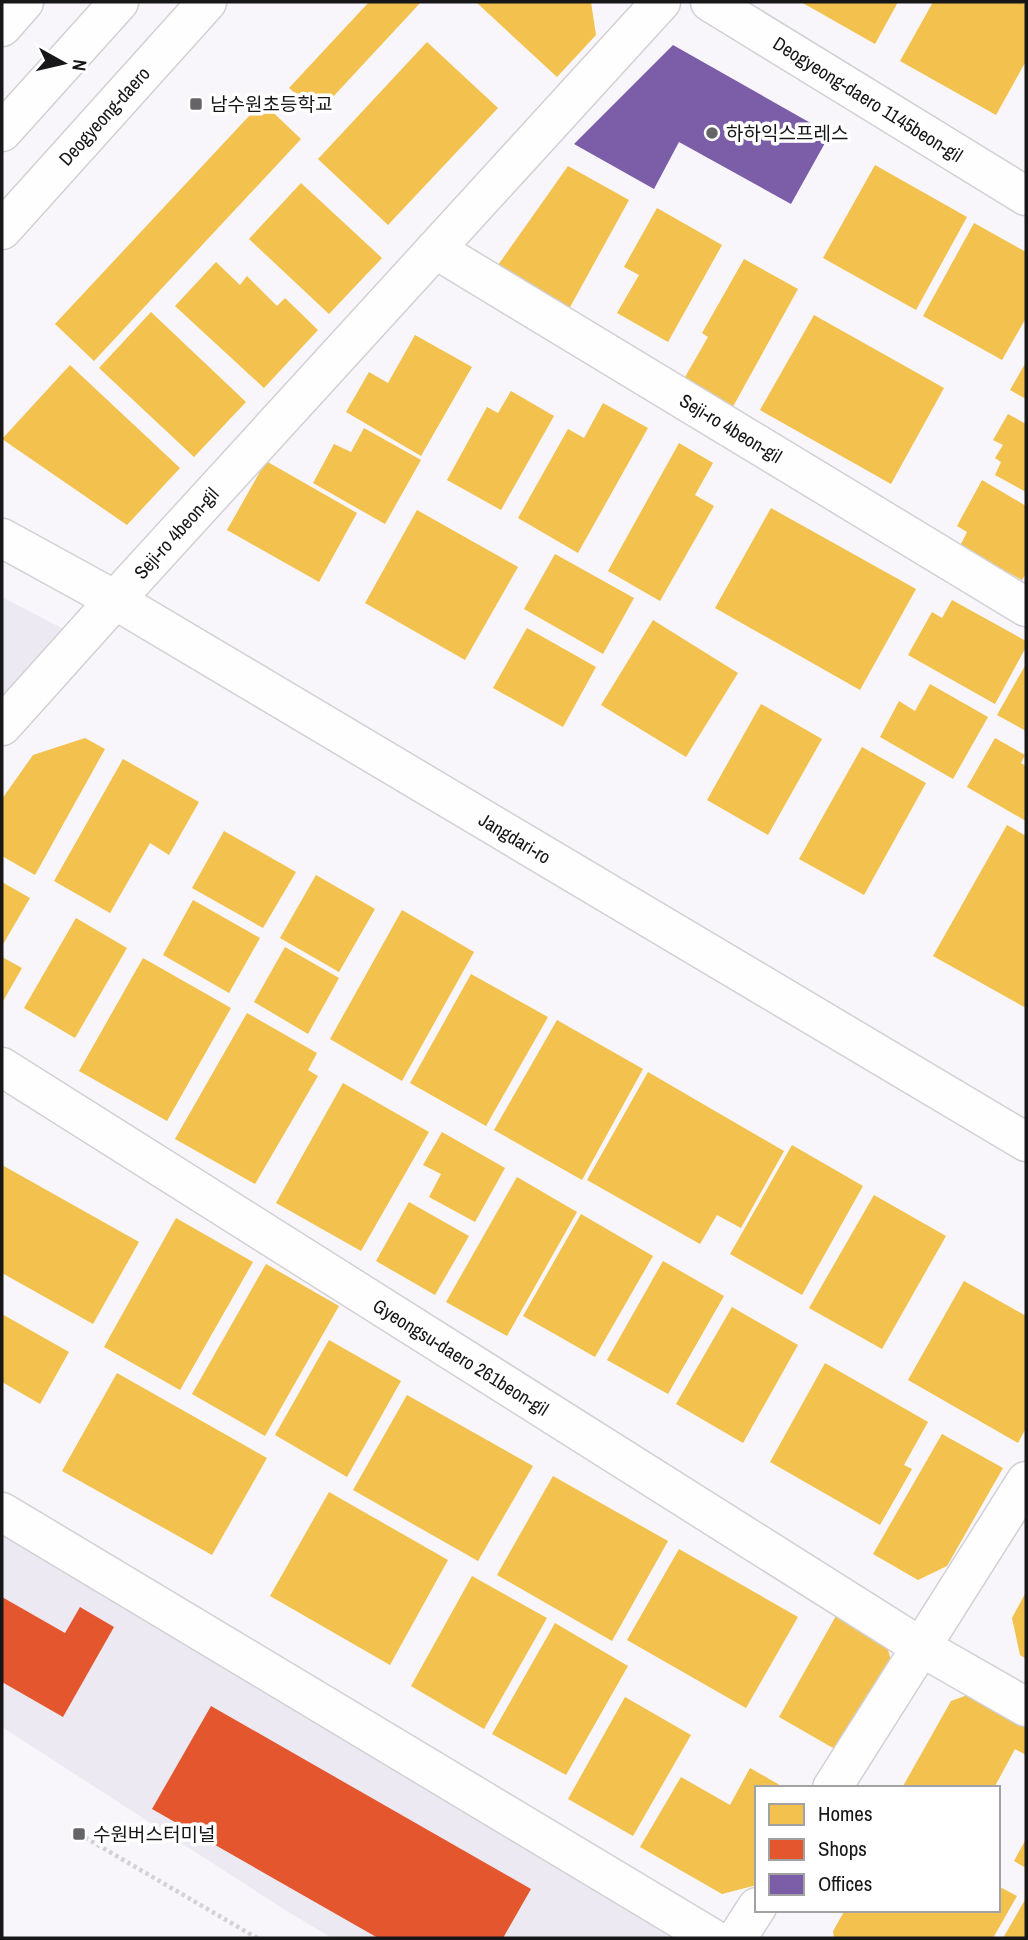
<svg xmlns="http://www.w3.org/2000/svg" width="1028" height="1940" viewBox="0 0 1028 1940" font-family="'Archivo Narrow','Noto Sans KR',sans-serif">
	<rect width="100%" height="100%" fill="#f8f6fa"/>
	<path fill="#ede9f2" d="M 2,597 L 71,633 L 2,710 Z
		M 2,1523 L 694,1938 L 332,1938 L 285,1910 L 2,1727 Z"/>
	<path fill="#f2c14e" d="M 369,2 L 421,2 L 318,113 L 289,88 Z
		M 476,2 L 591,2 L 596,35 L 557,77 Z
		M 801,2 L 898,2 L 875,44 Z
		M 933,2 L 1021,2 L 1026,5 L 1026,61 L 996,115 L 900,61 Z
		M 427,42 L 498,108 L 388,225 L 318,159 Z
		M 262,102 L 301,139 L 94,361 L 55,324 Z
		M 875,165 L 967,217 L 916,310 L 823,258 Z
		M 568,166 L 629,200 L 569,309 L 496,268 Z
		M 301,183 L 382,258 L 329,314 L 249,239 Z
		M 657,208 L 722,245 L 668,342 L 617,313 L 639,275 L 624,267 Z
		M 974,223 L 1026,252 L 1026,318 L 1002,360 L 923,316 Z
		M 744,259 L 798,289 L 730,412 L 681,384 L 708,337 L 702,333 Z
		M 216,262 L 240,285 L 247,276 L 277,306 L 285,298 L 318,330 L 264,388 L 175,306 Z
		M 151,312 L 246,402 L 194,457 L 99,368 Z
		M 814,315 L 944,388 L 891,484 L 760,410 Z
		M 415,335 L 472,367 L 421,456 L 346,412 L 369,372 L 388,383 Z
		M 1026,362 L 1026,399 L 1010,390 Z
		M 70,365 L 180,468 L 127,525 L 2,439 Z
		M 511,391 L 554,416 L 501,510 L 447,480 L 487,407 L 498,413 Z
		M 603,403 L 648,428 L 578,553 L 518,518 L 568,429 L 584,438 Z
		M 1008,414 L 1026,424 L 1026,492 L 995,475 L 1001,462 L 995,458 L 1003,445 L 993,440 Z
		M 364,428 L 421,460 L 385,524 L 313,483 L 334,444 L 351,452 Z
		M 679,443 L 713,463 L 695,495 L 714,506 L 660,601 L 608,571 Z
		M 266,461 L 357,513 L 319,582 L 227,530 Z
		M 982,480 L 1026,506 L 1026,573 L 1022,580 L 960,546 L 967,532 L 957,526 Z
		M 771,508 L 916,589 L 860,690 L 715,608 Z
		M 417,510 L 518,567 L 465,660 L 365,603 Z
		M 555,554 L 634,598 L 603,654 L 524,609 Z
		M 952,600 L 1026,641 L 1026,647 L 995,704 L 908,655 L 932,612 L 942,618 Z
		M 653,620 L 738,673 L 686,757 L 601,705 Z
		M 527,628 L 596,667 L 563,727 L 493,688 Z
		M 1026,664 L 1026,731 L 997,715 Z
		M 930,684 L 988,717 L 953,779 L 880,737 L 899,701 L 915,711 Z
		M 761,704 L 822,739 L 768,835 L 707,800 Z
		M 85,738 L 105,749 L 35,875 L 2,856 L 2,799 L 33,755 Z
		M 995,738 L 1025,755 L 1021,763 L 1026,766 L 1026,821 L 967,787 Z
		M 862,747 L 926,783 L 864,895 L 799,859 Z
		M 123,759 L 199,802 L 169,855 L 150,843 L 110,913 L 54,881 Z
		M 1007,825 L 1026,836 L 1026,1008 L 933,956 Z
		M 224,831 L 296,872 L 263,928 L 192,888 Z
		M 316,875 L 375,909 L 339,972 L 280,938 Z
		M 2,882 L 30,898 L 2,946 Z
		M 193,900 L 260,938 L 229,993 L 163,955 Z
		M 402,910 L 474,952 L 402,1081 L 330,1039 Z
		M 76,918 L 127,948 L 75,1038 L 24,1008 Z
		M 285,947 L 339,978 L 308,1034 L 254,1002 Z
		M 2,957 L 22,968 L 2,1003 Z
		M 143,958 L 231,1008 L 167,1121 L 79,1071 Z
		M 471,974 L 548,1017 L 486,1126 L 410,1083 Z
		M 247,1013 L 317,1053 L 308,1070 L 318,1076 L 255,1184 L 175,1139 Z
		M 557,1020 L 643,1069 L 582,1180 L 494,1130 Z
		M 648,1072 L 784,1151 L 741,1228 L 717,1215 L 700,1244 L 587,1180 Z
		M 343,1083 L 429,1132 L 361,1251 L 276,1203 Z
		M 442,1132 L 505,1168 L 475,1222 L 429,1197 L 441,1174 L 423,1165 Z
		M 792,1145 L 863,1186 L 802,1295 L 730,1254 Z
		M 2,1165 L 139,1242 L 93,1324 L 2,1273 Z
		M 517,1177 L 577,1212 L 507,1336 L 446,1302 Z
		M 874,1195 L 946,1236 L 882,1349 L 809,1308 Z
		M 409,1202 L 469,1236 L 435,1295 L 376,1261 Z
		M 581,1214 L 653,1256 L 595,1357 L 523,1316 Z
		M 176,1218 L 253,1262 L 180,1390 L 104,1347 Z
		M 663,1261 L 724,1296 L 668,1394 L 607,1360 Z
		M 266,1264 L 339,1306 L 265,1436 L 192,1394 Z
		M 964,1281 L 1026,1316 L 1026,1428 L 1018,1443 L 908,1380 Z
		M 732,1307 L 798,1345 L 743,1443 L 676,1404 Z
		M 2,1314 L 69,1352 L 40,1404 L 2,1382 Z
		M 329,1340 L 401,1381 L 347,1477 L 275,1435 Z
		M 825,1363 L 928,1422 L 904,1465 L 912,1469 L 880,1525 L 770,1462 Z
		M 117,1373 L 267,1458 L 212,1555 L 62,1471 Z
		M 407,1395 L 533,1466 L 478,1561 L 353,1490 Z
		M 942,1434 L 1003,1468 L 947,1566 L 918,1580 L 873,1554 Z
		M 553,1476 L 668,1541 L 612,1641 L 497,1575 Z
		M 329,1492 L 448,1560 L 390,1665 L 270,1596 Z
		M 679,1549 L 798,1617 L 746,1708 L 627,1640 Z
		M 472,1576 L 547,1618 L 484,1729 L 411,1686 Z
		M 1026,1592 L 1026,1659 L 1020,1655 L 1012,1618 Z
		M 841,1607 L 882,1630 L 891,1660 L 840,1752 L 779,1717 Z
		M 555,1623 L 628,1666 L 566,1775 L 492,1734 Z
		M 987,1688 L 1026,1710 L 1026,1755 L 1015,1749 L 994,1788 L 902,1788 L 951,1701 Z
		M 625,1697 L 691,1735 L 633,1836 L 568,1799 Z
		M 750,1768 L 785,1788 L 757,1788 L 757,1885 L 722,1894 L 640,1847 L 681,1777 L 730,1805 Z
		M 1026,1839 L 1026,1868 L 1014,1861 Z
		M 998,1886 L 1017,1896 L 993,1938 L 834,1938 L 833,1931 L 845,1910 L 998,1910 Z
		M 1026,1898 L 1026,1938 L 1003,1938 Z"/>
	<path fill="#e4572e" d="M 2,1597 L 65,1633 L 80,1607 L 114,1627 L 63,1717 L 2,1682 Z
		M 211,1706 L 531,1889 L 503,1938 L 378,1938 L 152,1809 Z"/>
	<path fill="#7b5ea7" d="M 673,45 L 830,134 L 791,204 L 679,142 L 654,189 L 574,144 Z"/>
	<g fill="none" stroke-linecap="round" stroke-linejoin="round">
		<defs>
			<path id="street" d="M 710,2 L 1026,196
				M 435,249 L 1026,607
				M 2,726 L 115,600 L 661,2
				M 2,1067 L 921,1647 L 1026,1707
				M 2,1512 L 712,1938
				M 832,1788 L 1026,1481
				M 737,1938 L 757,1907"/>
			<path id="secondary" d="M 2,27 L 24,2
				M 2,132 L 119,2
				M 2,230 L 207,2
				M 2,538 L 115,600 L 1026,1142"/>
		</defs>
		<use href="#street" stroke="#d2d0d4" stroke-width="41"/>
		<use href="#secondary" stroke="#d2d0d4" stroke-width="41"/>
		<path stroke="#d2d1d3" stroke-width="4.5" stroke-dasharray="3.5 3.5" stroke-linecap="butt" d="M 79,1834 L 257,1938"/>
		<use href="#street" stroke="#fefefe" stroke-width="38"/>
		<use href="#secondary" stroke="#fefefe" stroke-width="38"/>
	</g>
	<g fill="#666467" stroke="#fff" stroke-width="2.5">
		<rect x="189" y="97" width="14" height="14" rx="3.5"/>
		<circle cx="712" cy="133" r="7"/>
		<rect x="72" y="1827" width="14" height="14" rx="3.5"/>
	</g>
	<g text-anchor="middle" stroke-width="7" stroke-linejoin="round" paint-order="stroke">
		<g font-size="19" fill="#171618" stroke="#fff">
			<text transform="translate(868 99) rotate(32)" y="7">Deogyeong-daero 1145beon-gil</text>
			<text transform="translate(104 116) rotate(-48)" y="7">Deogyeong-daero</text>
			<text transform="translate(731 428) rotate(31)" y="7">Seji-ro 4beon-gil</text>
			<text transform="translate(176 533) rotate(-48)" y="7">Seji-ro 4beon-gil</text>
			<text transform="translate(515 838) rotate(31)" y="7">Jangdari-ro</text>
			<text transform="translate(461 1357) rotate(32)" y="7">Gyeongsu-daero 261beon-gil</text>
		</g>
		<g font-size="19" fill="#171618" stroke="#fff" text-anchor="start">
			<text x="210" y="111">남수원초등학교</text>
			<text x="726" y="140">하하익스프레스</text>
			<text x="93" y="1841">수원버스터미널</text>
		</g>
	</g>
	<rect width="1028" height="1940" fill="none" stroke="#171618" stroke-width="7"/>
	<rect x="755" y="1786" width="245" height="126" fill="#ffffff" stroke="#a2a2a3" stroke-width="2"/>
	<rect x="769" y="1804" width="35" height="21" fill="#f2c14e" stroke="#a2a2a3" stroke-width="2"/>
	<text x="818" y="1821" font-size="21" fill="#171618">Homes</text>
	<rect x="769" y="1839" width="35" height="21" fill="#e4572e" stroke="#a2a2a3" stroke-width="2"/>
	<text x="818" y="1856" font-size="21" fill="#171618">Shops</text>
	<rect x="769" y="1874" width="35" height="21" fill="#7b5ea7" stroke="#a2a2a3" stroke-width="2"/>
	<text x="818" y="1891" font-size="21" fill="#171618">Offices</text>
	<g transform="translate(63 63) rotate(98)" stroke="#ffffff" stroke-width="5" paint-order="stroke">
	<path d="M0-5L12 26L0 18L-12 26Z" fill="#171618"/>
	<text y="-10" font-size="19" font-weight="bold" text-anchor="middle" fill="#171618">N</text>
	</g>
</svg>
